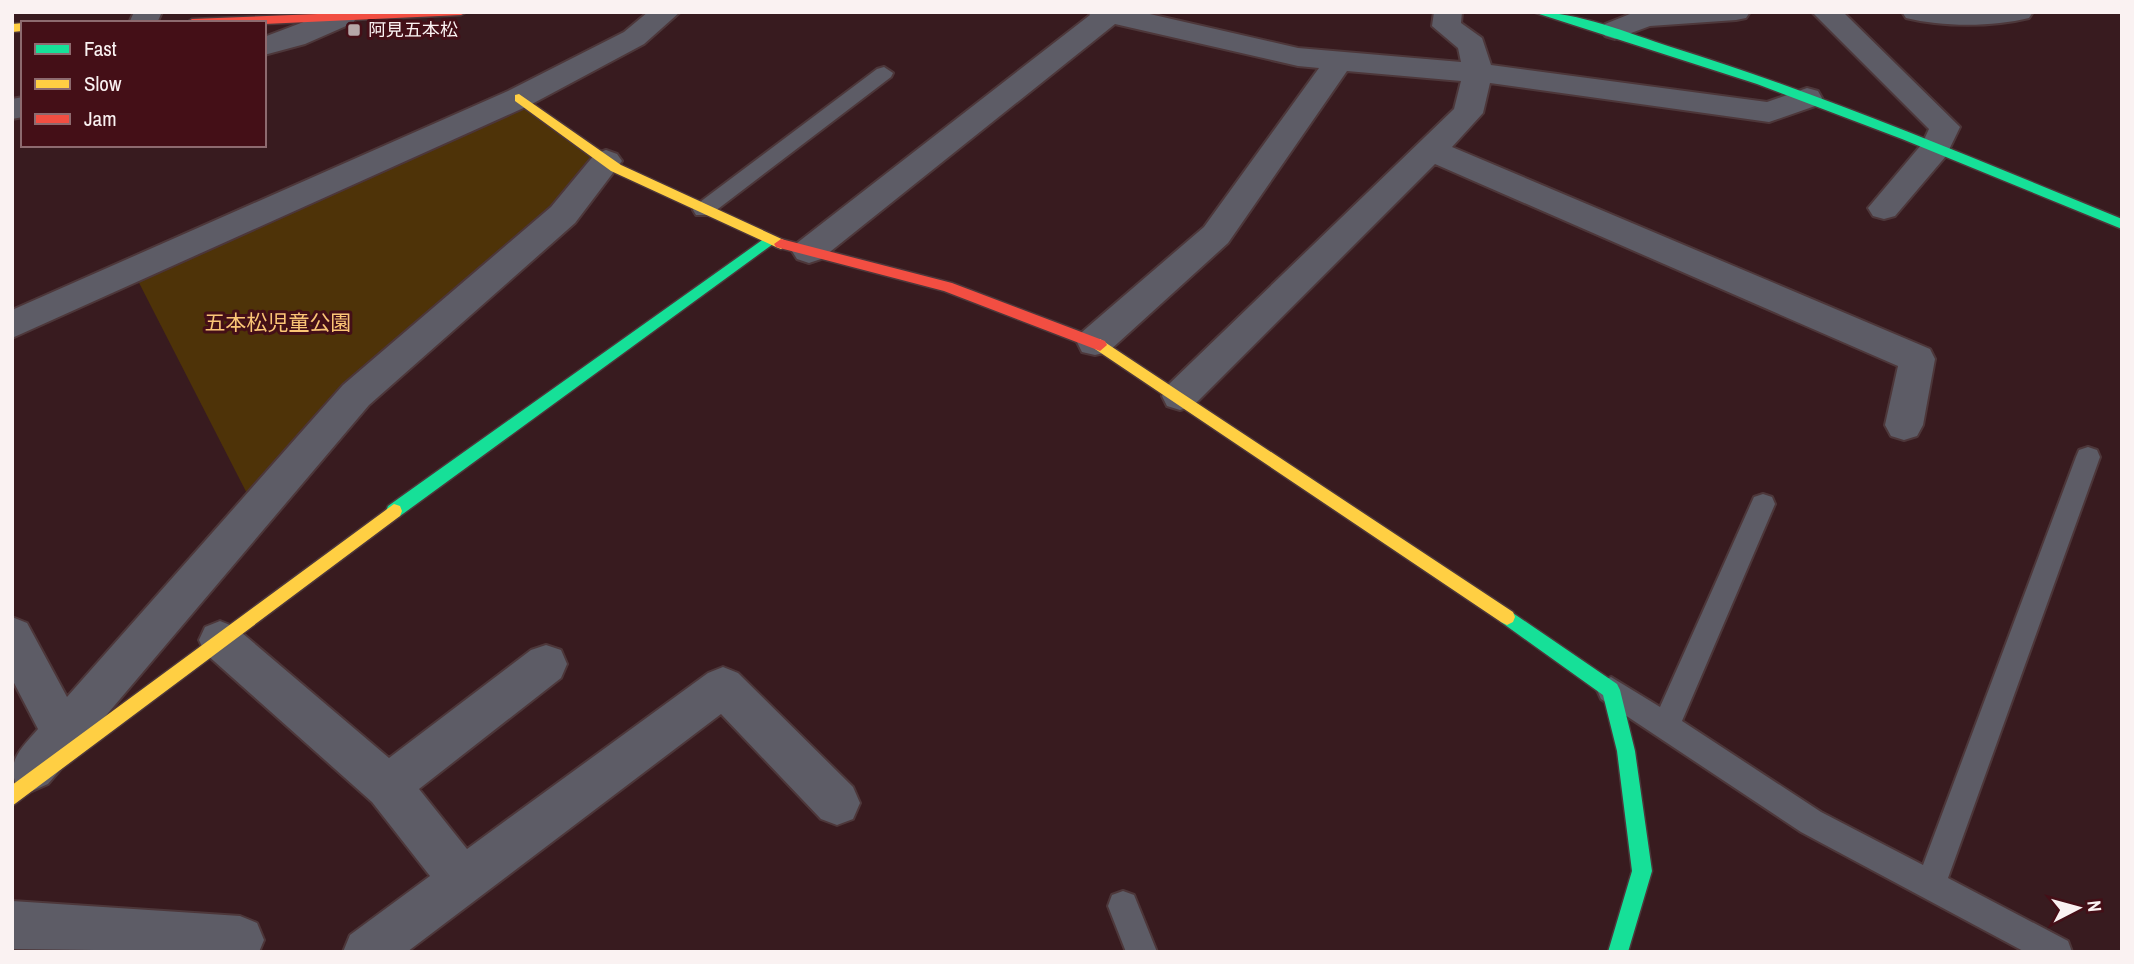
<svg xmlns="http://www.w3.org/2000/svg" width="2134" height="964" viewBox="0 0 2134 964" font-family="'Archivo Narrow','Noto Sans JP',sans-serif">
	<rect width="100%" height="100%" fill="#381b1f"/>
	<path fill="#4e3308" d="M 519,98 L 606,161 L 257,513 L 134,273 Z"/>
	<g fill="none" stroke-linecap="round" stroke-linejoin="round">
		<defs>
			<path id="lane" d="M 884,67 L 893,73 L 891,77 L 710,215 L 696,215 L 693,210 L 696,205 L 877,69 Z
				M 2088,447 L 2097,450 L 2100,457 L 1948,878 L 2068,941 L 2072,952 L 2025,952 L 1801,832 L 1601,699 L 1597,690 L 1601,681 L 1611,677 L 1660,707 L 1754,497 L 1763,494 L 1772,497 L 1775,504 L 1682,721 L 1821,812 L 1923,865 L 2076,457 L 2079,450 Z
				M 1123,891 L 1134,895 L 1157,952 L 1126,952 L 1108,906 L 1112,895 Z"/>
			<path id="street" d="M 134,12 L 162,12 L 157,23 L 129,23 Z
				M 330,12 L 354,12 L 357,17 L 353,23 L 305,44 L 264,55 L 264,37 Z
				M 648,12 L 680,12 L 644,44 L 530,105 L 12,338 L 12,310 L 508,91 L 624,32 Z
				M 1088,12 L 1141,12 L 1298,48 L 1461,62 L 1458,48 L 1432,26 L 1434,12 L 1462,12 L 1461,23 L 1482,38 L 1491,65 L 1767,102 L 1807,88 L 1818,91 L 1822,98 L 1818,105 L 1769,122 L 1490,83 L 1483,113 L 1452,147 L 1930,349 L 1935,359 L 1923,425 L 1917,436 L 1904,440 L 1891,436 L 1885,425 L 1898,366 L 1435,164 L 1193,406 L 1180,410 L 1167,406 L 1162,396 L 1167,386 L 1454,109 L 1461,81 L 1347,71 L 1228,243 L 1108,352 L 1095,355 L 1082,352 L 1077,342 L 1082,332 L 1204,227 L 1319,68 L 1298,66 L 1115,24 L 821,259 L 809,263 L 797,259 L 792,251 L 797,243 L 1090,15 Z
				M 1635,12 L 1750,12 L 1746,18 L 1736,20 L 1650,26 L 1615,39 L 1605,36 L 1601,30 L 1605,24 Z
				M 1812,12 L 1843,12 L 1960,127 L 1946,156 L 1895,216 L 1884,219 L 1873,216 L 1868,208 L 1922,144 L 1929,129 Z
				M 1902,12 L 2033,12 L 2029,18 C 1993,27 1942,27 1906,18 Z
				M 23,97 L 23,117 L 12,119 L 12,99 Z
				M 606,150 L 617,154 L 622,161 L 575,223 L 369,405 L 48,784 L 32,791 L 16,784 C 6,760 23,747 38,729 L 12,679 L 12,617 L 27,623 L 67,697 L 343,385 L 551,207 L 595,154 Z
				M 220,621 L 235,627 L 389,758 L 531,650 L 546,645 L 561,650 L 567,664 L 561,678 L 419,789 L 467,849 L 708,673 L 723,667 L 738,673 L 853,787 L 860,803 L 853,819 L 837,825 L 821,819 L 721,714 L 407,952 L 343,952 L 350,935 L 430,876 L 372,802 L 205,653 L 199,640 L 205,627 Z
				M 12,901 L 240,916 L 257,923 L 264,940 L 259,952 L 12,949 Z"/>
			<path id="fast" d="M 1533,12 C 1579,12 1628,33 1671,47 C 1825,95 1973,158 2122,219 L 2122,229 L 1902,139 L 1757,84 Z
				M 768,236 L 773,238 L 775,241 L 773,244 L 400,516 L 394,518 L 388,516 L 386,511 L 388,506 Z
				M 1507,609 L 1617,684 L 1620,690 L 1635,751 L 1652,871 L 1628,952 L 1608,952 L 1632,871 L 1617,751 L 1603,695 L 1501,622 L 1499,617 L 1501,612 Z"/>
			<path id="slow" d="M 23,23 L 23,31 L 12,32 L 12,24 Z
				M 519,94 L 621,165 L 786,241 L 788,244 L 781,249 L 776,247 L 611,171 L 515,101 L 515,95 Z
				M 1100,339 L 1513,612 L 1515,617 L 1513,622 L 1507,625 L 1501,622 L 1095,349 L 1093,345 Z
				M 394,504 L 400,506 L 402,511 L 400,516 L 12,806 L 12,785 Z"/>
			<path id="jam" d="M 369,12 L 467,12 L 461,15 L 264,24 L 186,23 L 192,19 Z
				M 781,239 L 952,283 L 1105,341 L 1107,345 L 1100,351 L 944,291 L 776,247 L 774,244 Z"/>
		</defs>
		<use href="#lane" stroke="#4d373a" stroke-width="4"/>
		<use href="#street" stroke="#4d373a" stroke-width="4"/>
		<use href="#fast" stroke="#4d373a" stroke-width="3"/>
		<use href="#slow" stroke="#4d373a" stroke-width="3"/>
		<use href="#jam" stroke="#4d373a" stroke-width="3"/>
		<use href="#lane" fill="#5d5c66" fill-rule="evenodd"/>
		<use href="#street" fill="#5d5c66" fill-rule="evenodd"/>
		<use href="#fast" fill="#16e098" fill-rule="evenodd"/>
		<use href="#slow" fill="#ffcf43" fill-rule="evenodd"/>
		<use href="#jam" fill="#f24e42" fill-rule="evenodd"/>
	</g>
	<rect fill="#b6a7a8" stroke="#440f17" stroke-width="2.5" x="347" y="23" width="14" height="14" rx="3.5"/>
	<g text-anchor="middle" stroke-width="6" stroke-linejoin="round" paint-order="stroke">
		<g font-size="18" fill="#faf2f2" stroke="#440f17" text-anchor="start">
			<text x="368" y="36">阿見五本松</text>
		</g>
		<g font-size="21" fill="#fac576" stroke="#440f17">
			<text x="278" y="330">五本松児童公園</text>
		</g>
	</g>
	<rect width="2134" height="964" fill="none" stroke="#faf2f2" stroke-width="28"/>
	<rect x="21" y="21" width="245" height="126" fill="#440f17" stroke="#8d6a6f" stroke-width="2"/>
	<rect x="35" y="44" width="35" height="10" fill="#16e098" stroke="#8d6a6f" stroke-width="2"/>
	<text x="84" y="56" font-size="21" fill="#faf2f2">Fast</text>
	<rect x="35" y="79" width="35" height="10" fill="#ffcf43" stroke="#8d6a6f" stroke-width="2"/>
	<text x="84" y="91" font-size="21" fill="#faf2f2">Slow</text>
	<rect x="35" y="114" width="35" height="10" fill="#f24e42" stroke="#8d6a6f" stroke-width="2"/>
	<text x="84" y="126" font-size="21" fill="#faf2f2">Jam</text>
	<g transform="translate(2078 908) rotate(84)" stroke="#440f17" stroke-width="5" paint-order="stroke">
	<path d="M0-5L12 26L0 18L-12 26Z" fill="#faf2f2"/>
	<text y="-10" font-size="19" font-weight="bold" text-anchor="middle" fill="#faf2f2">N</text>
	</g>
</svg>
